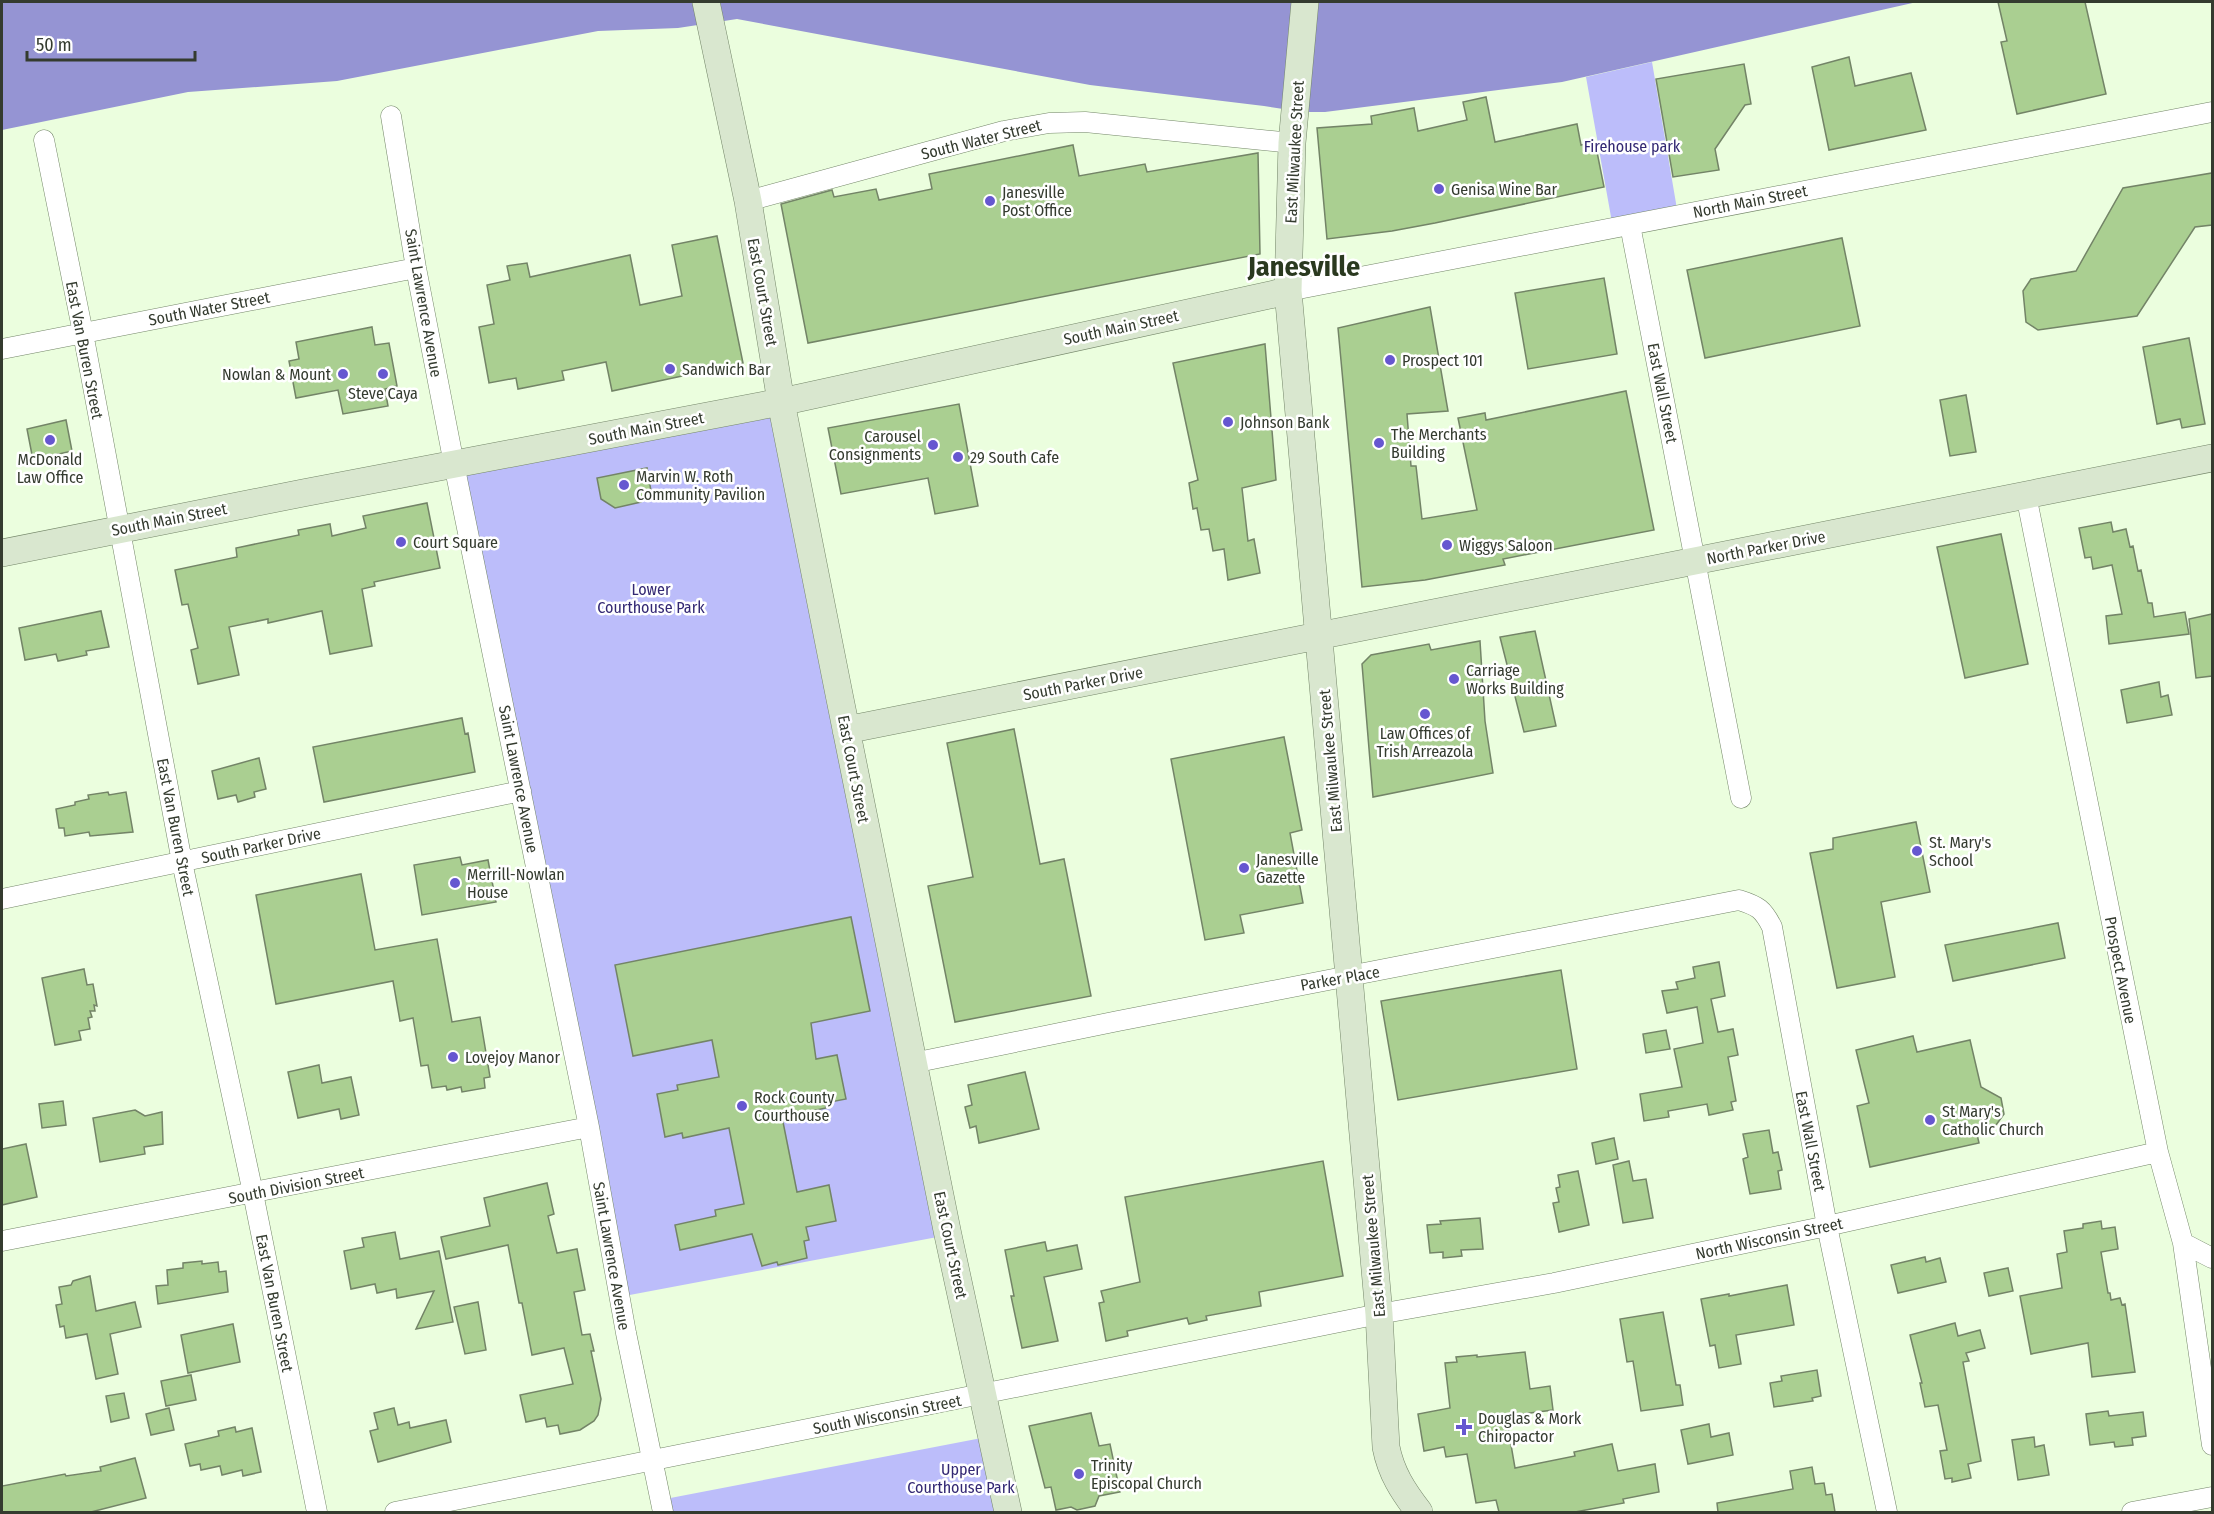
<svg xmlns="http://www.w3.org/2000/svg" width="2214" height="1514" viewBox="0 0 2214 1514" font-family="'Fira Sans Condensed',sans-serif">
	<rect width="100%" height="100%" fill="#ebfede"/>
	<path fill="#bcbdfa" d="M 1652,62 L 1678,215 L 1613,228 L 1586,77 Z
		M 781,402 L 948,1235 L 619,1297 L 454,464 Z
		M 992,1436 L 1008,1512 L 663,1512 L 660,1500 Z"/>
	<path fill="#9594d3" d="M 2,2 L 1917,2 L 1562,82 L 1325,112 L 1303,112 L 1264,106 L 1090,85 L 737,19 L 678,28 L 598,31 L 337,81 L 188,92 L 2,130 Z"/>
	<path fill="#aacf91" stroke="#738467" stroke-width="1.5" d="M 1998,2 L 2085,2 L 2106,94 L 2017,114 L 2001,42 L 2007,41 Z
		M 1849,57 L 1855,86 L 1911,73 L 1926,130 L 1829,150 L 1812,67 Z
		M 1744,64 L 1751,104 L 1745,105 L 1715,149 L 1719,170 L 1673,177 L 1656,79 Z
		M 1486,97 L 1495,142 L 1577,124 L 1581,145 L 1595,142 L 1604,187 L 1435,223 L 1392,231 L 1327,239 L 1317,128 L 1372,124 L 1371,116 L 1414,108 L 1418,131 L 1467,120 L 1463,102 Z
		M 1073,145 L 1079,176 L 1145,164 L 1147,172 L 1258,153 L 1260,254 L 808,343 L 781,204 L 832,190 L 834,197 L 876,189 L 879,200 L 932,189 L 929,174 Z
		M 2212,173 L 2212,225 L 2195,227 L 2137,316 L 2038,330 L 2026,322 L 2023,291 L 2031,279 L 2076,271 L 2123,188 Z
		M 717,236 L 743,363 L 612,391 L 606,362 L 562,371 L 564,380 L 518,389 L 516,378 L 489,383 L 479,327 L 494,324 L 487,285 L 510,280 L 507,266 L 527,263 L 530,277 L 630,255 L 640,305 L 682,296 L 672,245 Z
		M 1842,238 L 1860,326 L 1705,358 L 1687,270 Z
		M 1604,278 L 1617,354 L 1528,369 L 1515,293 Z
		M 1430,307 L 1448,411 L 1407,414 L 1411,466 L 1416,466 L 1422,519 L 1477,510 L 1458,418 L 1485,413 L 1486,420 L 1626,391 L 1654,530 L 1503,559 L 1505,565 L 1425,580 L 1362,587 L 1338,328 Z
		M 372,327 L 375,345 L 389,343 L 397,386 L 385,389 L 388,406 L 343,414 L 338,390 L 296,398 L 289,361 L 299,359 L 296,342 Z
		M 2189,338 L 2205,424 L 2182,428 L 2180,419 L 2157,424 L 2143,347 Z
		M 1265,344 L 1276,480 L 1242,488 L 1248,541 L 1254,539 L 1260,573 L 1228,580 L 1224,549 L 1213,551 L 1209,529 L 1201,530 L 1197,508 L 1193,509 L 1189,483 L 1198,480 L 1173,363 Z
		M 1966,395 L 1976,452 L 1950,456 L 1940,400 Z
		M 959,404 L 978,506 L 935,514 L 928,478 L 841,494 L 828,428 Z
		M 66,420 L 72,451 L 33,460 L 27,429 Z
		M 647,468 L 651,491 L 641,502 L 615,508 L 601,499 L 597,478 Z
		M 427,503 L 440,568 L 374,582 L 375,586 L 362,589 L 372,646 L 330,654 L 322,611 L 268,623 L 268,619 L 229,627 L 239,675 L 198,684 L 191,650 L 198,648 L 188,604 L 182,605 L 175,570 L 237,557 L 236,548 L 299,535 L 298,530 L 330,524 L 332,536 L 366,528 L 363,516 Z
		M 2111,522 L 2113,532 L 2126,529 L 2130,547 L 2133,546 L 2138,571 L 2141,570 L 2148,603 L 2152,603 L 2154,617 L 2185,612 L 2189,634 L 2109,644 L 2106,616 L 2122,614 L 2112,565 L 2093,569 L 2091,557 L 2085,558 L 2079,528 Z
		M 2001,534 L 2028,664 L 1965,678 L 1937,547 Z
		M 101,611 L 109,647 L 86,651 L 87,655 L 58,661 L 56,654 L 25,660 L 19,628 Z
		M 2212,614 L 2212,676 L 2196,678 L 2189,619 Z
		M 1535,631 L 1556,726 L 1524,732 L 1500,637 Z
		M 1480,641 L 1485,721 L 1493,773 L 1373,797 L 1362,664 L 1371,655 L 1429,644 L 1431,650 Z
		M 2159,682 L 2161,697 L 2168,695 L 2172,715 L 2127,723 L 2121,690 Z
		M 462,718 L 465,734 L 468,733 L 475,772 L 324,802 L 313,747 Z
		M 1014,729 L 1040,864 L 1064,859 L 1091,996 L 955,1022 L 928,886 L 973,877 L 947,743 Z
		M 1284,737 L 1302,830 L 1290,833 L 1303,903 L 1240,915 L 1244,933 L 1205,940 L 1171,759 Z
		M 259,758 L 266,789 L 254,792 L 255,797 L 238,802 L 236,795 L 218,799 L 212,771 Z
		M 108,792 L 109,795 L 126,792 L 133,832 L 90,836 L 89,832 L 65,836 L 64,828 L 59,828 L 56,809 L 75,805 L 75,802 L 89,799 L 88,795 Z
		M 1916,822 L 1930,892 L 1881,902 L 1895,977 L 1837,988 L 1810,853 L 1833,849 L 1833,838 Z
		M 460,857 L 462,865 L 488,860 L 496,902 L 422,915 L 414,865 Z
		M 361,874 L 375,950 L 437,939 L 452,1022 L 480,1017 L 490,1077 L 484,1078 L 485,1088 L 462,1092 L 461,1087 L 447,1090 L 446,1086 L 432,1088 L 428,1065 L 421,1066 L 413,1018 L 400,1021 L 393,981 L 276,1004 L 256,895 Z
		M 851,917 L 870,1011 L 811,1023 L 816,1059 L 837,1055 L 846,1099 L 825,1103 L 826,1108 L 782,1117 L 797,1192 L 829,1185 L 836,1221 L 806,1227 L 809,1240 L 804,1241 L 807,1258 L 778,1265 L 777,1262 L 762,1266 L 752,1234 L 680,1250 L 675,1225 L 716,1216 L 715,1210 L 744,1204 L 729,1128 L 683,1138 L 682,1133 L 665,1137 L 657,1094 L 678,1090 L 677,1085 L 719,1077 L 712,1040 L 633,1056 L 615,965 Z
		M 2058,923 L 2065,958 L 1953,981 L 1945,945 Z
		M 1719,962 L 1725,996 L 1711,999 L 1718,1032 L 1733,1029 L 1738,1055 L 1728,1057 L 1736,1101 L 1731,1102 L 1733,1110 L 1709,1115 L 1707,1104 L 1668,1111 L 1669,1117 L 1644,1121 L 1640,1094 L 1682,1087 L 1674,1049 L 1703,1043 L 1697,1007 L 1667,1013 L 1662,991 L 1678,989 L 1676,982 L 1695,978 L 1693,967 Z
		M 84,969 L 87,985 L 93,984 L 97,1006 L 94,1005 L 95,1011 L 90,1011 L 92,1017 L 88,1018 L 90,1029 L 79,1031 L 81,1040 L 55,1045 L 42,978 Z
		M 1561,970 L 1577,1069 L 1398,1100 L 1381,1001 Z
		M 1666,1030 L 1670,1049 L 1646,1053 L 1643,1034 Z
		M 1913,1036 L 1917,1052 L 1970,1040 L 1981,1087 L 2001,1098 L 2004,1114 L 1996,1125 L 1976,1130 L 1979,1143 L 1870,1167 L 1857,1106 L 1869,1103 L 1856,1050 Z
		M 319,1065 L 322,1083 L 351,1077 L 359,1115 L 341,1119 L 339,1109 L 298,1118 L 288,1072 Z
		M 1025,1072 L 1039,1129 L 979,1143 L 976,1126 L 970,1128 L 965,1107 L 972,1105 L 968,1085 Z
		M 63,1101 L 66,1125 L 42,1128 L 39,1104 Z
		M 135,1110 L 145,1116 L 162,1112 L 163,1144 L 144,1147 L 145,1154 L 100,1162 L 93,1118 Z
		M 1769,1130 L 1773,1153 L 1778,1152 L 1782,1170 L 1778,1171 L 1781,1189 L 1750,1194 L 1743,1159 L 1748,1157 L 1743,1134 Z
		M 1614,1138 L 1618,1159 L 1596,1164 L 1592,1143 Z
		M 26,1144 L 37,1197 L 2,1205 L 2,1149 Z
		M 1323,1161 L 1343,1276 L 1259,1292 L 1261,1306 L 1206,1316 L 1207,1320 L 1189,1324 L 1187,1318 L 1127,1331 L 1128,1336 L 1106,1341 L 1099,1303 L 1104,1302 L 1101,1291 L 1140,1282 L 1125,1197 Z
		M 1629,1161 L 1633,1181 L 1646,1179 L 1653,1218 L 1623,1223 L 1613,1165 Z
		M 1578,1171 L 1589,1225 L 1559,1232 L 1553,1203 L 1559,1202 L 1556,1188 L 1560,1187 L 1558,1175 Z
		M 547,1183 L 554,1214 L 548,1216 L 557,1253 L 577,1249 L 585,1290 L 574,1292 L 582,1335 L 590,1334 L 594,1351 L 591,1351 L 601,1399 L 598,1415 L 594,1421 L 580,1430 L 560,1434 L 558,1425 L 547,1427 L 545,1418 L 526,1422 L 520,1395 L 573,1384 L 564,1348 L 532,1355 L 522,1303 L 519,1303 L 508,1245 L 446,1259 L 441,1237 L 490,1226 L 484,1198 Z
		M 1480,1218 L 1483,1249 L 1461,1250 L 1462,1256 L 1443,1258 L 1443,1252 L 1430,1253 L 1427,1225 L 1441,1224 L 1440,1221 Z
		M 2101,1221 L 2102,1229 L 2115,1227 L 2118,1249 L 2101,1252 L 2108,1293 L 2110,1293 L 2111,1300 L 2120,1298 L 2122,1305 L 2125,1304 L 2135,1372 L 2092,1377 L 2088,1343 L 2031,1354 L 2020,1296 L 2062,1288 L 2057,1254 L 2067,1252 L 2064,1231 L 2083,1228 L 2083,1224 Z
		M 395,1232 L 400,1259 L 439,1251 L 453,1322 L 416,1329 L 434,1291 L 397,1298 L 396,1289 L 377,1293 L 375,1284 L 351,1289 L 344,1251 L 364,1247 L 362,1238 Z
		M 1045,1242 L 1047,1251 L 1077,1245 L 1082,1269 L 1044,1277 L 1058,1341 L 1022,1348 L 1011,1296 L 1014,1296 L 1005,1250 Z
		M 1925,1257 L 1926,1262 L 1940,1258 L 1946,1282 L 1898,1293 L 1891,1265 Z
		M 202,1261 L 202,1264 L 218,1262 L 219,1272 L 226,1271 L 228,1292 L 158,1304 L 156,1286 L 168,1285 L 167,1270 L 183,1268 L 183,1263 Z
		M 2008,1268 L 2013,1291 L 1989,1296 L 1984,1273 Z
		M 90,1276 L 96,1311 L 135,1302 L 141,1327 L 110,1334 L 118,1374 L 96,1379 L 87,1334 L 66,1338 L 64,1326 L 60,1327 L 56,1305 L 62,1304 L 59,1287 L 71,1285 L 73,1281 Z
		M 1787,1285 L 1794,1325 L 1736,1335 L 1741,1364 L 1719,1368 L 1715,1345 L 1710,1346 L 1701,1299 L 1729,1294 L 1729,1296 Z
		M 478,1302 L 486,1350 L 465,1354 L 454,1307 Z
		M 1663,1312 L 1676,1385 L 1680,1385 L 1683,1405 L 1641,1411 L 1633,1361 L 1627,1362 L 1620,1319 Z
		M 1955,1323 L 1958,1336 L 1980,1330 L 1985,1348 L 1966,1353 L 1969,1361 L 1963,1362 L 1981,1461 L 1968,1464 L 1971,1478 L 1952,1482 L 1952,1478 L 1945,1479 L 1940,1451 L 1947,1450 L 1938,1405 L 1925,1407 L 1920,1383 L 1922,1383 L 1910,1335 Z
		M 233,1324 L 240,1362 L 188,1373 L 181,1335 Z
		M 1525,1352 L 1530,1389 L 1550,1386 L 1553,1410 L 1506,1416 L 1515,1468 L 1575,1456 L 1574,1452 L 1612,1444 L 1618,1471 L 1655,1464 L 1659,1492 L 1623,1499 L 1624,1503 L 1575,1512 L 1499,1512 L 1496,1500 L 1476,1503 L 1467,1454 L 1446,1457 L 1444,1447 L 1424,1451 L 1418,1414 L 1450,1408 L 1445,1363 L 1457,1362 L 1456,1357 L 1477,1355 L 1477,1357 Z
		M 1817,1370 L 1821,1396 L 1812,1398 L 1813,1401 L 1774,1407 L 1770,1383 L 1782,1381 L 1781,1376 Z
		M 191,1375 L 196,1400 L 166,1406 L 161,1381 Z
		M 124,1393 L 129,1418 L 111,1422 L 106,1396 Z
		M 169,1408 L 174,1430 L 151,1435 L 146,1414 Z
		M 394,1408 L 398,1425 L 409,1422 L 410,1428 L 446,1420 L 451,1442 L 378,1462 L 370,1431 L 378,1429 L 374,1413 Z
		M 2108,1411 L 2109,1416 L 2143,1412 L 2146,1436 L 2132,1438 L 2133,1445 L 2115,1447 L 2114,1442 L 2090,1445 L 2086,1414 Z
		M 1091,1413 L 1099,1446 L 1110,1444 L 1120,1492 L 1099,1496 L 1095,1506 L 1077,1510 L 1071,1507 L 1056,1510 L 1051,1487 L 1045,1488 L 1029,1426 Z
		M 1709,1424 L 1711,1437 L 1729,1433 L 1733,1455 L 1688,1464 L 1681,1430 Z
		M 235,1427 L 236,1432 L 252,1428 L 261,1472 L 243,1476 L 242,1470 L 222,1475 L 220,1466 L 201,1470 L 200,1464 L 190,1466 L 185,1444 L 219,1436 L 218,1431 Z
		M 2034,1437 L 2035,1447 L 2044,1445 L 2049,1475 L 2018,1480 L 2012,1440 Z
		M 135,1458 L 146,1498 L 91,1512 L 2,1512 L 2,1486 L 65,1474 L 66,1476 L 101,1471 L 100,1467 Z
		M 1812,1467 L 1815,1484 L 1824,1483 L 1826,1495 L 1832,1494 L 1835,1512 L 1718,1512 L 1717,1503 L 1793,1489 L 1790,1471 Z"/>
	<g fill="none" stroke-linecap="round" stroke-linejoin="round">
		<defs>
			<path id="minor" d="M 391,116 L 416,268 L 454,464 L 589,1127 L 626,1333 L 663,1512
				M 44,140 L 83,333 L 182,862 L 253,1193 L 317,1512
				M 748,201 L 1004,131 L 1049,123 L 1085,122 L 1292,143
				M 1630,225 L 1741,798
				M 1288,291 L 2212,112
				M 2,349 L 416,268
				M 2026,495 L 2158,1152 L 2183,1243 L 2212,1445
				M 2,899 L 521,791
				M 913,1063 L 1118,1021 L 1739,900 C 1758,906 1763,909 1772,927 L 1827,1226 L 1887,1512
				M 2,1241 L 589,1127
				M 2183,1243 L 2212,1258
				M 395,1512 L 1379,1314 L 1554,1283 L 1827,1226 L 2158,1152
				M 2132,1512 L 2212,1497"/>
			<path id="secondary" d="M 706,2 L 748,201 L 781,402 L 840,699 L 948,1235 L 1008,1512
				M 1305,2 L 1292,143 L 1288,291 L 1379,1314 L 1386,1447 C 1391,1473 1403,1491 1419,1512
				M 2,553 L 303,493 L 781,402 L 1288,291
				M 846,730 L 2212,458"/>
		</defs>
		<use href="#minor" stroke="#748669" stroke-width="21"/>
		<use href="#secondary" stroke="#748669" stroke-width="28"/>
		<use href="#minor" stroke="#fff" stroke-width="20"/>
		<use href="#secondary" stroke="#d9e7cf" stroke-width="27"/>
	</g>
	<g fill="#6657d0" stroke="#fff" stroke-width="2">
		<circle cx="1439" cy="189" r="6"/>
		<circle cx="990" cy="201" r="6"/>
		<circle cx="1390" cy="360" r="6"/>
		<circle cx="670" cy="369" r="6"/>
		<circle cx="343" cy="374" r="6"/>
		<circle cx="383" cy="374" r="6"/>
		<circle cx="1228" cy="422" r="6"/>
		<circle cx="50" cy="440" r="6"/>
		<circle cx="1379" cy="443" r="6"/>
		<circle cx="933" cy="445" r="6"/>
		<circle cx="958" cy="457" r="6"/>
		<circle cx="624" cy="485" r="6"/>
		<circle cx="401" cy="542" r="6"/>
		<circle cx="1447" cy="545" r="6"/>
		<circle cx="1454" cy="679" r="6"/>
		<circle cx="1425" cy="714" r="6"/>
		<circle cx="1917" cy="851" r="6"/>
		<circle cx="1244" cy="868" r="6"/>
		<circle cx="455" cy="883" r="6"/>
		<circle cx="453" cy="1057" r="6"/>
		<circle cx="742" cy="1106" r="6"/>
		<circle cx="1930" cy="1120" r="6"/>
		<path d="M1461 1418h6v6h6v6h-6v6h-6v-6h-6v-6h6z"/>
		<circle cx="1079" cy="1474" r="6"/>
	</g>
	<g text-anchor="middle" stroke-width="5" stroke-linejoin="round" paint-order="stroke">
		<g font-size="16" fill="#343b2f" stroke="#fff">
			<text transform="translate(981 139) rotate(-14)" y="6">South Water Street</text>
			<text transform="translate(1294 152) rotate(-87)" y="6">East Milwaukee Street</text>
			<text transform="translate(1750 201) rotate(-11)" y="6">North Main Street</text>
			<text transform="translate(763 292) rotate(80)" y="6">East Court Street</text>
			<text transform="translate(424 303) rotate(80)" y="6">Saint Lawrence Avenue</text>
			<text transform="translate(209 308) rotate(-11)" y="6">South Water Street</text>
			<text transform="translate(1121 327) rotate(-12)" y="6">South Main Street</text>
			<text transform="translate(85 350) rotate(79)" y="6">East Van Buren Street</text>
			<text transform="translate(1663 393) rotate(79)" y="6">East Wall Street</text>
			<text transform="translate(646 428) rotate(-11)" y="6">South Main Street</text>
			<text transform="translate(169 519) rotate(-11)" y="6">South Main Street</text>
			<text transform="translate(1766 547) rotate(-11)" y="6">North Parker Drive</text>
			<text transform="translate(1083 683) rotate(-11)" y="6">South Parker Drive</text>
			<text transform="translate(1330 761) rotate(-95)" y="6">East Milwaukee Street</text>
			<text transform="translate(854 769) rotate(79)" y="6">East Court Street</text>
			<text transform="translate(519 779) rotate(79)" y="6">Saint Lawrence Avenue</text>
			<text transform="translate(176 827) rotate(79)" y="6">East Van Buren Street</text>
			<text transform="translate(261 845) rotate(-12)" y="6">South Parker Drive</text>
			<text transform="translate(2121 970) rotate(79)" y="6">Prospect Avenue</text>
			<text transform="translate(1340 978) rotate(-10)" y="6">Parker Place</text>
			<text transform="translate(1811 1141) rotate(79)" y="6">East Wall Street</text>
			<text transform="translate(296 1185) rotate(-11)" y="6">South Division Street</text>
			<text transform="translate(1769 1238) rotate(-12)" y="6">North Wisconsin Street</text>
			<text transform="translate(951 1245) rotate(78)" y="6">East Court Street</text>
			<text transform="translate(1373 1246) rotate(-95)" y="6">East Milwaukee Street</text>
			<text transform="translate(612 1256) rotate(80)" y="6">Saint Lawrence Avenue</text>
			<text transform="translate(275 1303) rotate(79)" y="6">East Van Buren Street</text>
			<text transform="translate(887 1414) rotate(-11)" y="6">South Wisconsin Street</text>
		</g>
		<g font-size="16" fill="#332873" stroke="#fff">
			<text x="1632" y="152">Firehouse park</text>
			<text x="651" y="595">Lower<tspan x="651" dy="18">Courthouse Park</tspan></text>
			<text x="961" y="1475">Upper<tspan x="961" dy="18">Courthouse Park</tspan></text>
		</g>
		<g font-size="16" fill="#343b2f" stroke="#fff" text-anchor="start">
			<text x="1451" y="195">Genisa Wine Bar</text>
			<text x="1002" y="198">Janesville<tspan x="1002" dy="18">Post Office</tspan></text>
			<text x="1402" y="366">Prospect 101</text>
			<text x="682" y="375">Sandwich Bar</text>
			<text x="331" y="380" text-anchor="end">Nowlan &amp; Mount</text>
			<text x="383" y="399" text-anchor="middle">Steve Caya</text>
			<text x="1240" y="428">Johnson Bank</text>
			<text x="1391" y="440">The Merchants<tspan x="1391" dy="18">Building</tspan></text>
			<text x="921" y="442" text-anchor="end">Carousel<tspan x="921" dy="18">Consignments</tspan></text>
			<text x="970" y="463">29 South Cafe</text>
			<text x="50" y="465" text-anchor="middle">McDonald<tspan x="50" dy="18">Law Office</tspan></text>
			<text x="636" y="482">Marvin W. Roth<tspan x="636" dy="18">Community Pavilion</tspan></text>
			<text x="413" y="548">Court Square</text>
			<text x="1459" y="551">Wiggys Saloon</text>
			<text x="1466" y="676">Carriage<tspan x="1466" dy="18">Works Building</tspan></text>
			<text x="1425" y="739" text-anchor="middle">Law Offices of<tspan x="1425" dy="18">Trish Arreazola</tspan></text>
			<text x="1929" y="848">St. Mary's<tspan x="1929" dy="18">School</tspan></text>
			<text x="1256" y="865">Janesville<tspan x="1256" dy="18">Gazette</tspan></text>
			<text x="467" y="880">Merrill-Nowlan<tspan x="467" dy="18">House</tspan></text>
			<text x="465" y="1063">Lovejoy Manor</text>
			<text x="754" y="1103">Rock County<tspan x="754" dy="18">Courthouse</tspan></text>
			<text x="1942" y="1117">St Mary's<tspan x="1942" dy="18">Catholic Church</tspan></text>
			<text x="1478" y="1424">Douglas &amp; Mork<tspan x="1478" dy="18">Chiropactor</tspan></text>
			<text x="1091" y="1471">Trinity<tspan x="1091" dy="18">Episcopal Church</tspan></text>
		</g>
		<g font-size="28" font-weight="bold" fill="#2a391f" stroke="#fff">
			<text x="1304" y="276">Janesville</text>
		</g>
	</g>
	<rect width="2214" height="1514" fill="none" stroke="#343b2f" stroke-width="6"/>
	<path d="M27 51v9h168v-9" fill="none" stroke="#343b2f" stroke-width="3"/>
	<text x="36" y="51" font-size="18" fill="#343b2f" stroke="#ffffff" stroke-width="4.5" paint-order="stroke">50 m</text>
</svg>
